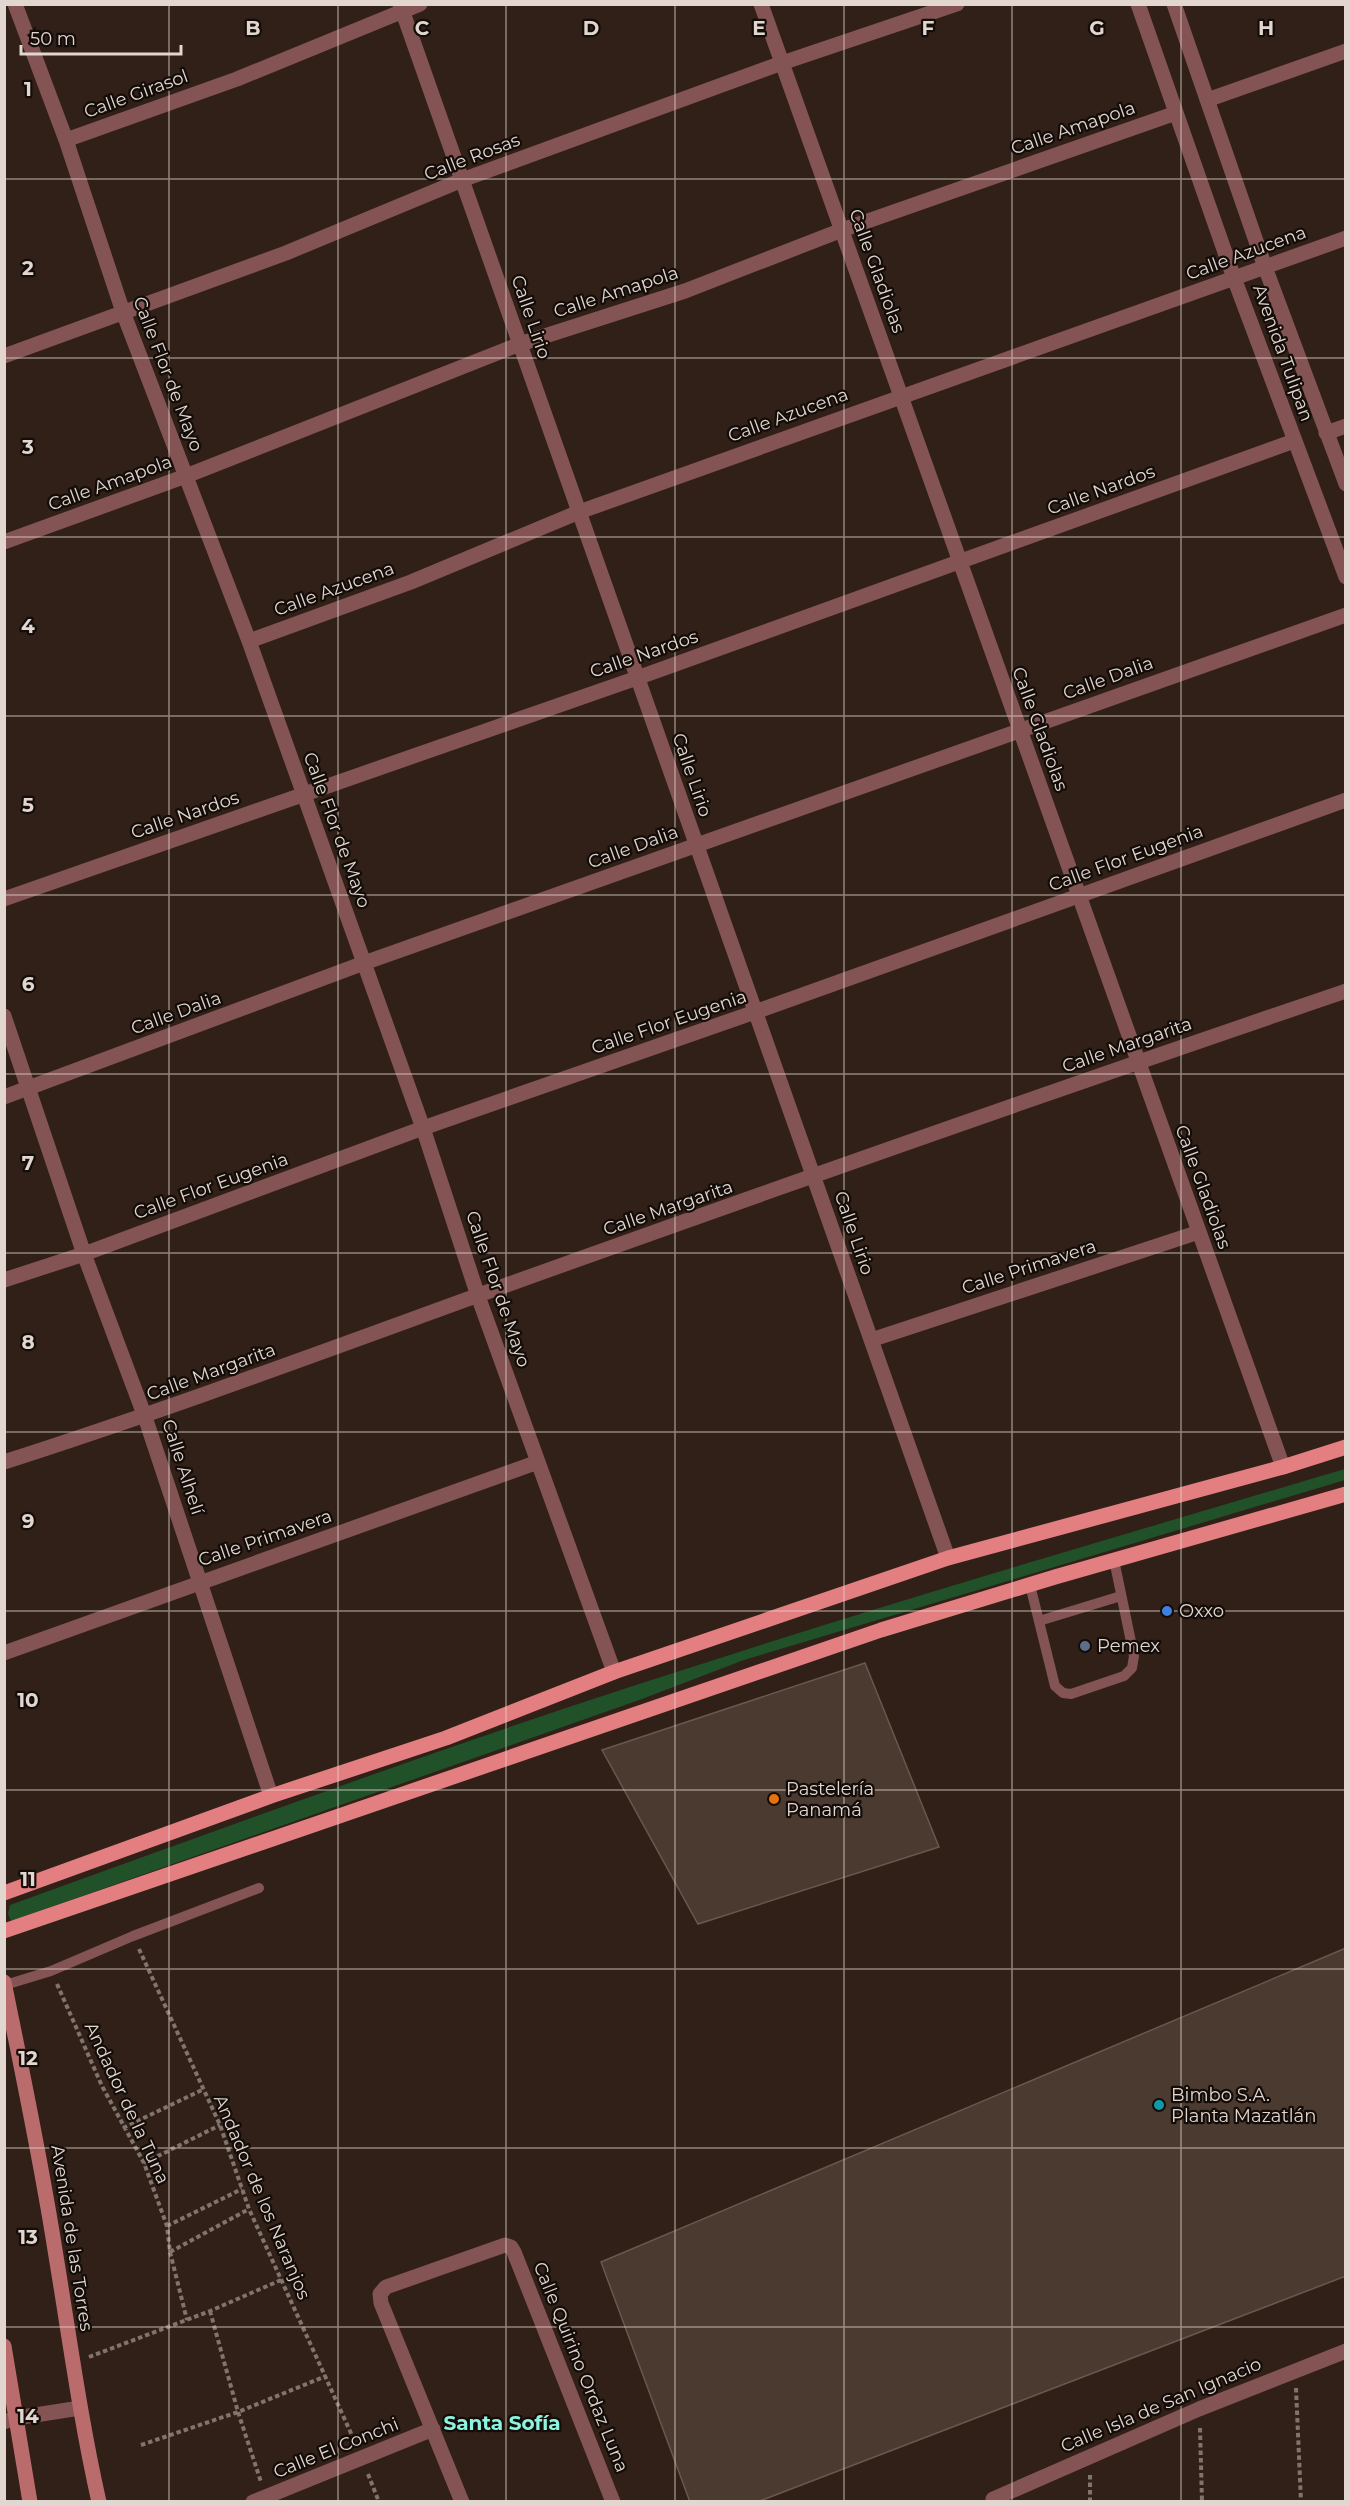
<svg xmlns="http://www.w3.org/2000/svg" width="1350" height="2506" viewBox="0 0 1350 2506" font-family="Montserrat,sans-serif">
	<rect width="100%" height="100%" fill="#302017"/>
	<path fill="#205129" d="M 1345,1469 L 1345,1480 L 744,1660 L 642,1699 L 11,1921 L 8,1914 L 10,1905 C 219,1830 426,1753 636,1685 C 871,1608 1109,1539 1345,1469 Z"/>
	<path fill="#4b3a30" stroke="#6a574d" stroke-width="1.5" d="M 865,1663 L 939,1847 L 698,1924 L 602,1750 Z
		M 1346,1948 L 1346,2276 L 757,2502 L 690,2502 L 601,2262 Z"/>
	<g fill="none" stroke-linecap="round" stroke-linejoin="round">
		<path stroke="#81746c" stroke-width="4" stroke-dasharray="4.5 3" stroke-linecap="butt" d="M 139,1949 L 220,2125 L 249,2209 L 355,2442
			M 57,1984 L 102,2086 L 144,2163 L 167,2226 L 170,2252 L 187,2320
			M 123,2128 L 202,2090
			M 144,2163 L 220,2125
			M 167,2226 L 242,2189
			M 170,2252 L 249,2209
			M 210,2311 L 238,2412 L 261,2482
			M 89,2357 L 210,2311 L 281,2280
			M 1296,2388 L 1301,2502
			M 1200,2428 L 1202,2502
			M 141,2445 L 238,2412 L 326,2376
			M 368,2474 L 379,2502
			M 1090,2475 L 1090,2502"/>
		<path stroke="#845353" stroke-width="10" d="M 1030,1585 L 1055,1686 L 1063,1693 L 1071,1694 L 1124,1676 L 1132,1668 L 1134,1656 L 1114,1560
			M 1039,1621 L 1121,1596
			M 5,1985 L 51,1971 L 133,1936 L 259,1888"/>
		<path stroke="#845353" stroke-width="15" d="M 15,4 L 66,140 L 123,312 L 249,641 L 423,1128 L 478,1296 L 614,1672
			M 400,4 L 948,1558
			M 761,4 L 1283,1467
			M 1138,4 L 1234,278 L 1346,577
			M 1174,4 L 1265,267 L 1346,484
			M 1207,100 L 1346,51
			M 66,140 L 237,79 L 420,4
			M 4,356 L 286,253 L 462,180 L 782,63 L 957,4
			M 1326,433 L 1346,426
			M 4,542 L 186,476 L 520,344 L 685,291 L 842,230 L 1176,113
			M 249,641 L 411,582 L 579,512 L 1346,238
			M 4,899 L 637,678 L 1294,441
			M 4,1016 L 84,1254 L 145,1417 L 271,1796
			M 4,1097 L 364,963 L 1346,615
			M 4,1280 L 84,1254 L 423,1128 L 755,1012 L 1346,800
			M 871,1340 L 1199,1232
			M 4,1462 C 163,1411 319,1353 476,1296 C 765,1192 1055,1090 1346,991
			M 4,1653 L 538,1462
			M 4,2422 L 16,2418 L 80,2408
			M 993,2499 L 1199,2409 L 1346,2351
			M 253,2502 L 433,2429
			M 462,2502 L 381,2303 L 380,2294 L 386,2287 L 505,2245 L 511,2247 L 514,2252 L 613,2502"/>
		<path stroke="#ba6c6d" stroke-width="15" d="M 4,1982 C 22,2071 41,2160 55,2250 C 69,2334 80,2418 99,2502
			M 4,2346 L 30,2502"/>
		<path stroke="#e47f81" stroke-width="15" d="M 4,1893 L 271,1796 L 446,1738 L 614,1672 L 948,1558 L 1283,1467 L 1346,1447
			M 4,1931 L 881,1630 L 1055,1577 L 1346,1494"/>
	</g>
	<path fill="none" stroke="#e1d6d0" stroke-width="1.5" stroke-opacity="0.55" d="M 169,4 L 169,2502M 338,4 L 338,2502M 506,4 L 506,2502M 675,4 L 675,2502M 844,4 L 844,2502M 1012,4 L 1012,2502M 1181,4 L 1181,2502M 4,179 L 1346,179M 4,358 L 1346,358M 4,537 L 1346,537M 4,716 L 1346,716M 4,895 L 1346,895M 4,1074 L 1346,1074M 4,1253 L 1346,1253M 4,1432 L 1346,1432M 4,1611 L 1346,1611M 4,1790 L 1346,1790M 4,1969 L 1346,1969M 4,2148 L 1346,2148M 4,2327 L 1346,2327"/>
	<circle fill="#3f7fe0" stroke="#130c08" stroke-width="2" cx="1167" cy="1611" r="6"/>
	<circle fill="#5c6f8a" stroke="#130c08" stroke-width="2" cx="1085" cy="1646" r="6"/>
	<circle fill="#e8710a" stroke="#130c08" stroke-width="2" cx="774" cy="1799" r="6"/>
	<circle fill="#0f9aa8" stroke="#130c08" stroke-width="2" cx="1159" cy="2105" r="6"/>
	<g text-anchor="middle" stroke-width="4.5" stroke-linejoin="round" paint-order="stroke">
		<g font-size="18" fill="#e1d6d0" stroke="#130c08">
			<text transform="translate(136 94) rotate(-20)" y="6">Calle Girasol</text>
			<text transform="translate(1073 128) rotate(-19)" y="6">Calle Amapola</text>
			<text transform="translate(472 157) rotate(-21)" y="6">Calle Rosas</text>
			<text transform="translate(1246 253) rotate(-20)" y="6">Calle Azucena</text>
			<text transform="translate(877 271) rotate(70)" y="6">Calle Gladiolas</text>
			<text transform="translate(616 292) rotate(-18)" y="6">Calle Amapola</text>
			<text transform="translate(531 317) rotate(71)" y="6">Calle Lirio</text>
			<text transform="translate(1283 353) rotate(70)" y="6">Avenida Tulipan</text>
			<text transform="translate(168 374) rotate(69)" y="6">Calle Flor de Mayo</text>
			<text transform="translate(788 415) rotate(-20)" y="6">Calle Azucena</text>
			<text transform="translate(110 483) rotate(-20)" y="6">Calle Amapola</text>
			<text transform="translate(1101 490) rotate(-20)" y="6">Calle Nardos</text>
			<text transform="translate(334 589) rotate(-20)" y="6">Calle Azucena</text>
			<text transform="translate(644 654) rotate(-19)" y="6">Calle Nardos</text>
			<text transform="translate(1108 678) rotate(-20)" y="6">Calle Dalia</text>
			<text transform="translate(1040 729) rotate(70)" y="6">Calle Gladiolas</text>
			<text transform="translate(692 775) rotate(71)" y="6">Calle Lirio</text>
			<text transform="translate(185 815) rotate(-19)" y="6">Calle Nardos</text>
			<text transform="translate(337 830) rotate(70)" y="6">Calle Flor de Mayo</text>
			<text transform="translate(633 847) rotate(-20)" y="6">Calle Dalia</text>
			<text transform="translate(1126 858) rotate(-20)" y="6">Calle Flor Eugenia</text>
			<text transform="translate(176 1013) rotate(-20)" y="6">Calle Dalia</text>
			<text transform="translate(669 1022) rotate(-19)" y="6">Calle Flor Eugenia</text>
			<text transform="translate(1127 1045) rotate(-19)" y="6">Calle Margarita</text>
			<text transform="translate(211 1186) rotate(-20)" y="6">Calle Flor Eugenia</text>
			<text transform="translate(1203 1187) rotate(70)" y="6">Calle Gladiolas</text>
			<text transform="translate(668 1208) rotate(-19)" y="6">Calle Margarita</text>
			<text transform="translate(854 1233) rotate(71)" y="6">Calle Lirio</text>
			<text transform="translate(1029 1267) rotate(-18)" y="6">Calle Primavera</text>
			<text transform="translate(498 1289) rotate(71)" y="6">Calle Flor de Mayo</text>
			<text transform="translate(211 1372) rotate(-20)" y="6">Calle Margarita</text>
			<text transform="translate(183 1467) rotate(72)" y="6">Calle Alhelí</text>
			<text transform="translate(265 1538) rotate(-19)" y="6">Calle Primavera</text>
			<text transform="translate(127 2103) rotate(65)" y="6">Andador de la Tuna</text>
			<text transform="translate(262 2197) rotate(67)" y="6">Andador de los Naranjos</text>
			<text transform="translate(72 2238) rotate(81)" y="6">Avenida de las Torres</text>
			<text transform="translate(581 2367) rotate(68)" y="6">Calle Quirino Ordaz Luna</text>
			<text transform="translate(1161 2405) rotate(-23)" y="6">Calle Isla de San Ignacio</text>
			<text transform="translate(336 2448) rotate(-22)" y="6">Calle El Conchi</text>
		</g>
		<g font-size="18" fill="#e1d6d0" stroke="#130c08" text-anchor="start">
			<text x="1179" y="1617">Oxxo</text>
			<text x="1097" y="1652">Pemex</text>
			<text x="786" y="1795">Pastelería<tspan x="786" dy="21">Panamá</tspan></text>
			<text x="1171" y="2101">Bimbo S.A.<tspan x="1171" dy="21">Planta Mazatlán</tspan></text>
		</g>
		<g font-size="20" font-weight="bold" fill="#8df4e2" stroke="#130c08">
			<text x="502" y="2430">Santa Sofía</text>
		</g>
	</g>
	<g font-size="20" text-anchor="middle" font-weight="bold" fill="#e1d6d0" stroke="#130c08" stroke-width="4.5" stroke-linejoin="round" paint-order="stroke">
		<text x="253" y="35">B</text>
		<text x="422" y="35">C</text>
		<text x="591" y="35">D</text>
		<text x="759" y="35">E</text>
		<text x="928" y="35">F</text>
		<text x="1097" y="35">G</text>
		<text x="1266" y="35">H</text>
		<text x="28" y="96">1</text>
		<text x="28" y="275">2</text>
		<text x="28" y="454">3</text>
		<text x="28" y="633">4</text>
		<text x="28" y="812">5</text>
		<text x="28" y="991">6</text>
		<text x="28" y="1170">7</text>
		<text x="28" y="1349">8</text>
		<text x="28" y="1528">9</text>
		<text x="28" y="1707">10</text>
		<text x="28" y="1886">11</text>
		<text x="28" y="2065">12</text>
		<text x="28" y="2244">13</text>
		<text x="28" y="2423">14</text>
	</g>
	<rect width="1350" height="2506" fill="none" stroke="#e1d6d0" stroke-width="12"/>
	<path d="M21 45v9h160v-9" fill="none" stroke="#e1d6d0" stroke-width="3"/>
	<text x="30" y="45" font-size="18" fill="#e1d6d0" stroke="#130c08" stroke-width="4.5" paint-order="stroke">50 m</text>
</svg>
